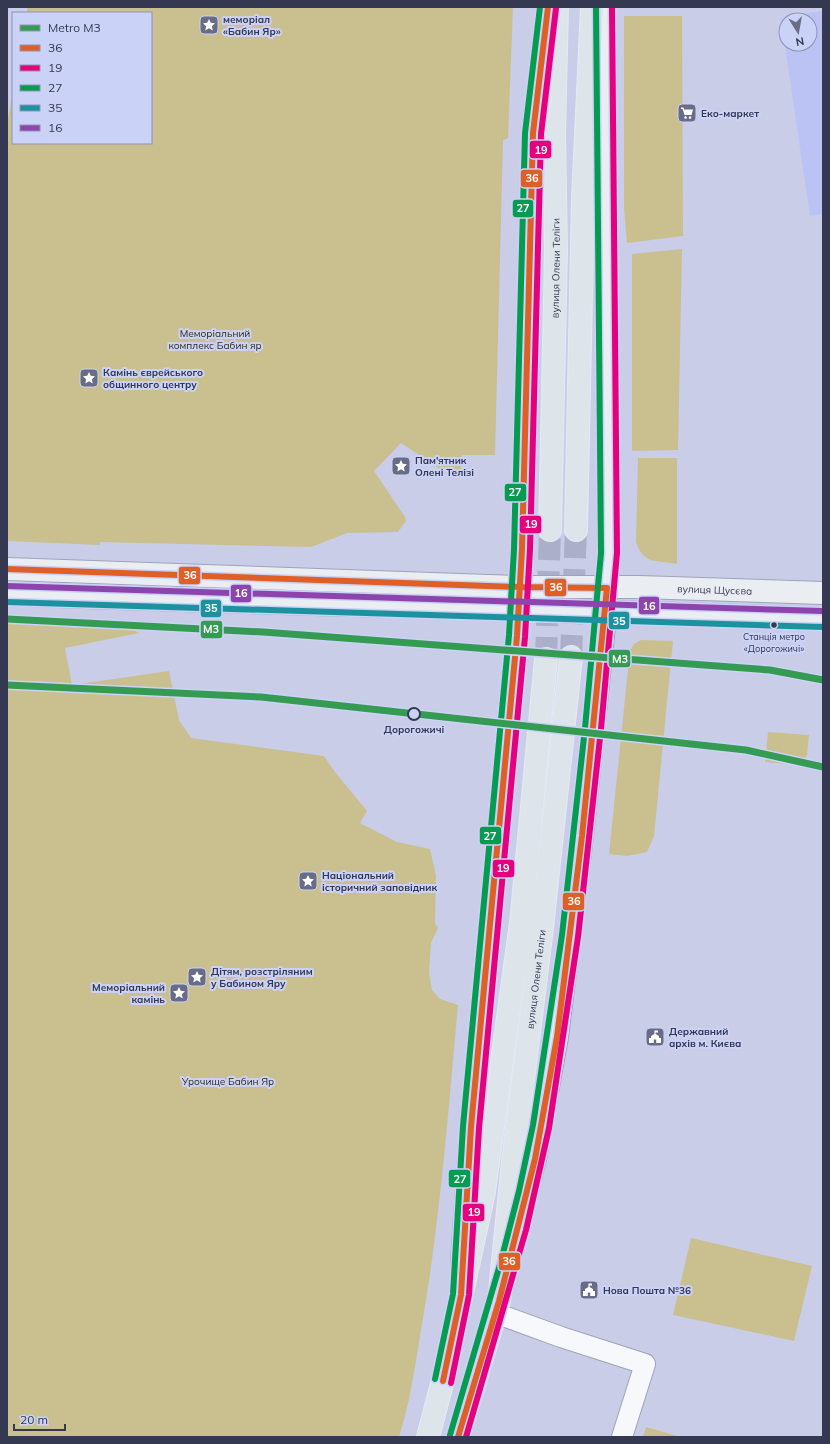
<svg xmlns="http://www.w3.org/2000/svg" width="830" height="1444" viewBox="0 0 830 1444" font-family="Mulish,sans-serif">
	<rect width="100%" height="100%" fill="#c9cde8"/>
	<path fill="#bbc3f4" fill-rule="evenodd" d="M 823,11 L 823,214 L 810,216 L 781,19 L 786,16 ZM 786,20 L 810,20 L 810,44 L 786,44 Z"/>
	<path fill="#cabf8f" d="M 28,7 L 513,7 L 508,138 L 503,140 L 495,455 L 462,455 L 461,468 L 452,477 L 401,443 L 374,471 L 405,517 L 406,521 L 398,532 L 347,533 L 311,547 L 100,542 L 100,545 L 7,541 L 7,126 L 13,90 L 13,143 L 151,143 L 151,13 L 26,13 Z
		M 624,16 L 682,16 L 683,236 L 627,243 L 624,208 Z
		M 682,249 L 678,450 L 632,451 L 632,254 Z
		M 638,458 L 677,458 L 677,564 C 656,560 644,565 636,542 Z
		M 7,622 L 130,628 L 139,633 L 65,648 L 72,685 L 169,671 L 179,720 L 191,738 L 324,756 L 335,772 L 367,811 L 360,823 L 397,842 L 430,849 L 436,876 L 435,923 L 438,928 L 431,943 L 429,973 L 432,990 L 440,999 L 458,1005 C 448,1114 440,1223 421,1330 C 415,1366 410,1403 399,1437 L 7,1437 Z
		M 641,640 L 673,641 L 654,836 L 647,852 L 627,856 L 609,854 L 630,650 L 634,644 Z
		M 768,732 L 809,735 L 807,755 L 800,765 L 765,762 Z
		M 691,1238 L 812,1266 L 794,1341 L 673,1315 Z
		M 646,1427 L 681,1437 L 643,1437 Z"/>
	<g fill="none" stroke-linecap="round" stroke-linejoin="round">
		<path stroke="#abafca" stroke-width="22" stroke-dasharray="22 11" stroke-linecap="butt" d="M 571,657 L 576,530
			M 546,659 L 550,530"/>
		<defs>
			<path id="minor" d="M 495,1313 L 561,1337 L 645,1364 L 622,1437"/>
			<g id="secondary">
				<path id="s1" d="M 7,569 L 520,587 L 639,587 L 823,593"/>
				<path d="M 7,594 C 279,605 551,608 823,619"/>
				<path d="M 510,1257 L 535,1159 L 557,1037 L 582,836 L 604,627 L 609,553 L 604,7"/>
				<path d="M 462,1262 L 471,1127 L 517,636 L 522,549 L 533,133 L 548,7"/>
			</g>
			<g id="primary">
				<path id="s2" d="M 550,530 L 556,250 L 554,132 L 557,7"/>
				<path d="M 576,530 L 583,199 L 592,7"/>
				<path d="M 428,1437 L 443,1380 L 484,1192 L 521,923 L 546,659"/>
				<path id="s3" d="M 458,1437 L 499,1301 L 513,1161 L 542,928 L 571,657"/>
			</g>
		</defs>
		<use href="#minor" stroke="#9fa3b9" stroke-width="22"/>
		<use href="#secondary" stroke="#9fa3b9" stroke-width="24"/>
		<use href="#primary" stroke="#e7e8f5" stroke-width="24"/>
		<use href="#minor" stroke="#f7f8fc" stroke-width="20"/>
		<use href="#secondary" stroke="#eaeef3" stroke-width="22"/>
		<use href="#primary" stroke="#dde5eb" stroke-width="22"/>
		<defs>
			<path id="bus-1" d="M 7,569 L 520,587 L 607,588 L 582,836 L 557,1037 L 535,1159 L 499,1301 L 458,1437
				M 443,1381 L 461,1295 L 471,1127 L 517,636 L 522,549 L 533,133 L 548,7"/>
			<path id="bus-2" d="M 451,1383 L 469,1295 L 479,1128 L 525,637 L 530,549 L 541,134 L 556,8
				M 466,1437 L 526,1230 L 549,1128 L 578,937 L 601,729 L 617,553 L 612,7"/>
			<path id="bus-3" d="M 435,1379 L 453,1294 L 463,1126 L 509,635 L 514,549 L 525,133 L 540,7
				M 450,1435 L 501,1261 L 519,1191 L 533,1125 L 562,935 L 585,728 L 601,553 L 596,7"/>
			<path id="bus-4" d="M 7,602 L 823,627"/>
			<path id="bus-5" d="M 7,586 L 823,611"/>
		</defs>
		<use href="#bus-1" stroke="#cbd2f7" stroke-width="9"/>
		<use href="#bus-2" stroke="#cbd2f7" stroke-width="9"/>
		<use href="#bus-3" stroke="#cbd2f7" stroke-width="9"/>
		<use href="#bus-4" stroke="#cbd2f7" stroke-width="9"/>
		<use href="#bus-5" stroke="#cbd2f7" stroke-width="9"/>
		<use href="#bus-1" stroke="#df6027" stroke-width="6"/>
		<use href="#bus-2" stroke="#e5007d" stroke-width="6"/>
		<use href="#bus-3" stroke="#059b51" stroke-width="6"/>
		<use href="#bus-4" stroke="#1d929f" stroke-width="6"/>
		<use href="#bus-5" stroke="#8e44ad" stroke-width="6"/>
		<defs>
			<path id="metro-1" d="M 7,619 L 263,632 L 770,670 L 823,680
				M 7,685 L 261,697 L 746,750 L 823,767"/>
		</defs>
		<use href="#metro-1" stroke="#cbd2f7" stroke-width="10"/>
		<use href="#metro-1" stroke="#359a52" stroke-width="7"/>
	</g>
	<defs>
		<symbol id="sight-square" viewBox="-11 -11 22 22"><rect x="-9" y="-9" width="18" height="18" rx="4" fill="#686c85" stroke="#cbd2f7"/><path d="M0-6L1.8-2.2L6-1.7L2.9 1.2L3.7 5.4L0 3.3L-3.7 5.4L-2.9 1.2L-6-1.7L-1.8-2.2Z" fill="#fff"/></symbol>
		<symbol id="supermarket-square" viewBox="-11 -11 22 22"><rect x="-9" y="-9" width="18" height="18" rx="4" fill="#686c85" stroke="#cbd2f7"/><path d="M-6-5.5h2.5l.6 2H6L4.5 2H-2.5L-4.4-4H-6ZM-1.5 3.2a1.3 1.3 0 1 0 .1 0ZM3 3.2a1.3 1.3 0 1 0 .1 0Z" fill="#fff"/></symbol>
		<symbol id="civic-square" viewBox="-11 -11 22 22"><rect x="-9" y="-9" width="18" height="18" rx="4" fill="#686c85" stroke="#cbd2f7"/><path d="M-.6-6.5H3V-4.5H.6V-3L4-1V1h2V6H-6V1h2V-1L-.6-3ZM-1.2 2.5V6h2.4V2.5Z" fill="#fff"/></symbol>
	</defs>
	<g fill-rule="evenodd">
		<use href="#sight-square" x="198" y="14" width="22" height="22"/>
		<use href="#supermarket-square" x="676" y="102" width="22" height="22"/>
		<use href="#sight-square" x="78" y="367" width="22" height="22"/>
		<use href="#sight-square" x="390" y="455" width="22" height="22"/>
		<use href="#sight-square" x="297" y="870" width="22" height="22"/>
		<use href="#sight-square" x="186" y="966" width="22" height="22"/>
		<use href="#sight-square" x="168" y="982" width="22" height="22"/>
		<use href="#civic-square" x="644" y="1026" width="22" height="22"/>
		<use href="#civic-square" x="578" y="1279" width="22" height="22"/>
	</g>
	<circle fill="#343850" stroke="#cbd2f7" stroke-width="1.5" cx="774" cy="625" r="3.5"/>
	<circle fill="#cbd2f7" stroke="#343850" stroke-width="2" cx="414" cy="714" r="6"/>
	<g text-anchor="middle" stroke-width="4" stroke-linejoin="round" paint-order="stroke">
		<g font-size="9" fill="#343850" stroke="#cbd2f7">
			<text x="774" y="640">Станція метро<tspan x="774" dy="12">«Дорогожичі»</tspan></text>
		</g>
		<g font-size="10" font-weight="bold" fill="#343850" stroke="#cbd2f7" text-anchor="start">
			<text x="223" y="23">меморіал<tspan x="223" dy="12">«Бабин Яр»</tspan></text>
			<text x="701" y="117">Еко-маркет</text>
			<text x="103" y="376">Камінь єврейського<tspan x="103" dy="12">общинного центру</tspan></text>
			<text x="415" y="464">Пам'ятник<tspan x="415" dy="12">Олені Телізі</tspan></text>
			<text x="322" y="879">Національний<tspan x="322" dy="12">історичний заповідник</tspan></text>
			<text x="211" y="975">Дітям, розстріляним<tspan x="211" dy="12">у Бабином Яру</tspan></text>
			<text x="165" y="991" text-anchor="end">Меморіальний<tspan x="165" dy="12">камінь</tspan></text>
			<text x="669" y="1035">Державний<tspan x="669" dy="12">архів м. Києва</tspan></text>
			<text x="603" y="1294">Нова Пошта №36</text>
		</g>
		<g font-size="10" fill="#343850" stroke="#cbd2f7">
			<text dy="4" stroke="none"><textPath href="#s2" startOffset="262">вулиця Олени Теліги</textPath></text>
			<text dy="4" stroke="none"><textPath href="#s1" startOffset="708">вулиця Щусєва</textPath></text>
			<text dy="4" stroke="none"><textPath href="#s3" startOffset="466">вулиця Олени Теліги</textPath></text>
		</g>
		<g font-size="10" fill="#302b13" stroke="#cbd2f7">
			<text x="215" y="337">Меморіальний<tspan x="215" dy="12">комплекс Бабин яр</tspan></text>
			<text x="228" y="1085">Урочище Бабин Яр</text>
		</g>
		<g font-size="10" font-weight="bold" fill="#343850" stroke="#cbd2f7">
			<text x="414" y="733">Дорогожичі</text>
		</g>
	</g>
	<g stroke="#cbd2f7" stroke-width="1.5">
		<rect x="529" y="140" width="23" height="19" rx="4" fill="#e5007d"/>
		<rect x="520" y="169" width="23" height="19" rx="4" fill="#df6027"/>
		<rect x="512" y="199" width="22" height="19" rx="4" fill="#059b51"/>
		<rect x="504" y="483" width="23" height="19" rx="4" fill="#059b51"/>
		<rect x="519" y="515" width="23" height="19" rx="4" fill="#e5007d"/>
		<rect x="178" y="566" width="23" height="19" rx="4" fill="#df6027"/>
		<rect x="544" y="578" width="23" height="19" rx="4" fill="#df6027"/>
		<rect x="230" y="584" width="22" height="19" rx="4" fill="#8e44ad"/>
		<rect x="638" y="596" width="22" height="19" rx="4" fill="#8e44ad"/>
		<rect x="200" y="599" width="22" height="19" rx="4" fill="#1d929f"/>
		<rect x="608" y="611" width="22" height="19" rx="4" fill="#1d929f"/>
		<rect x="200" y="620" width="23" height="19" rx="4" fill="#359a52"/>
		<rect x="608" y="649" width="23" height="19" rx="4" fill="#359a52"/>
		<rect x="479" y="826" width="23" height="19" rx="4" fill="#059b51"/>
		<rect x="492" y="859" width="23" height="19" rx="4" fill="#e5007d"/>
		<rect x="562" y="892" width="23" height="19" rx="4" fill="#df6027"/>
		<rect x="448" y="1169" width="23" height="19" rx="4" fill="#059b51"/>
		<rect x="462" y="1203" width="23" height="19" rx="4" fill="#e5007d"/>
		<rect x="498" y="1252" width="23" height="19" rx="4" fill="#df6027"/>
	</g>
	<g font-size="11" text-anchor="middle" font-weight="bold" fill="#fff">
		<text x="541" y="154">19</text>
		<text x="532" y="182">36</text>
		<text x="523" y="212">27</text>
		<text x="515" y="496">27</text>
		<text x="531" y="528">19</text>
		<text x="190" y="579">36</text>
		<text x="556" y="591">36</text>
		<text x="241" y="597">16</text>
		<text x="649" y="610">16</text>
		<text x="211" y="612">35</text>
		<text x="619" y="625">35</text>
		<text x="211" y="633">M3</text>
		<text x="620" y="663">M3</text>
		<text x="490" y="840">27</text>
		<text x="503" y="872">19</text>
		<text x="574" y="905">36</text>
		<text x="460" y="1183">27</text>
		<text x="474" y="1216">19</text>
		<text x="509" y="1265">36</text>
	</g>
	<rect width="830" height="1444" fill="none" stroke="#343850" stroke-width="16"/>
	<rect x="12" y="12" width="140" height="132" fill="#cbd2f7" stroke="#8f94b4"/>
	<rect x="20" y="25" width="20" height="6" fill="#359a52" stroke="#8f94b4"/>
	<text x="48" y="32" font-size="12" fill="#343850">Metro M3</text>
	<rect x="20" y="45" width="20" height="6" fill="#df6027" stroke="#8f94b4"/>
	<text x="48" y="52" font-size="12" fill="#343850">36</text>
	<rect x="20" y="65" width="20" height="6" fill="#e5007d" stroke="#8f94b4"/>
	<text x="48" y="72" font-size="12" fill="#343850">19</text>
	<rect x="20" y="85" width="20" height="6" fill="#059b51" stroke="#8f94b4"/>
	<text x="48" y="92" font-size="12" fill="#343850">27</text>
	<rect x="20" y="105" width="20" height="6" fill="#1d929f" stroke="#8f94b4"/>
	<text x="48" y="112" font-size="12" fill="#343850">35</text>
	<rect x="20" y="125" width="20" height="6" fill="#8e44ad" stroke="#8f94b4"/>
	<text x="48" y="132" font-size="12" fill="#343850">16</text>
	<g transform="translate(798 32) rotate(169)"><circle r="19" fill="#cbd2f7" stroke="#8f94b4"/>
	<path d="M0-3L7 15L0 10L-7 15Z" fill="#686c85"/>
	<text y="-6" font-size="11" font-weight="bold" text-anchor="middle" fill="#343850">N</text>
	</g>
	<path d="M14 1424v6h51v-6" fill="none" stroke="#343850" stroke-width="2"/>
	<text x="20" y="1424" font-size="12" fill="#343850" stroke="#cbd2f7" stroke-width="3" paint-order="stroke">20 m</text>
</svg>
